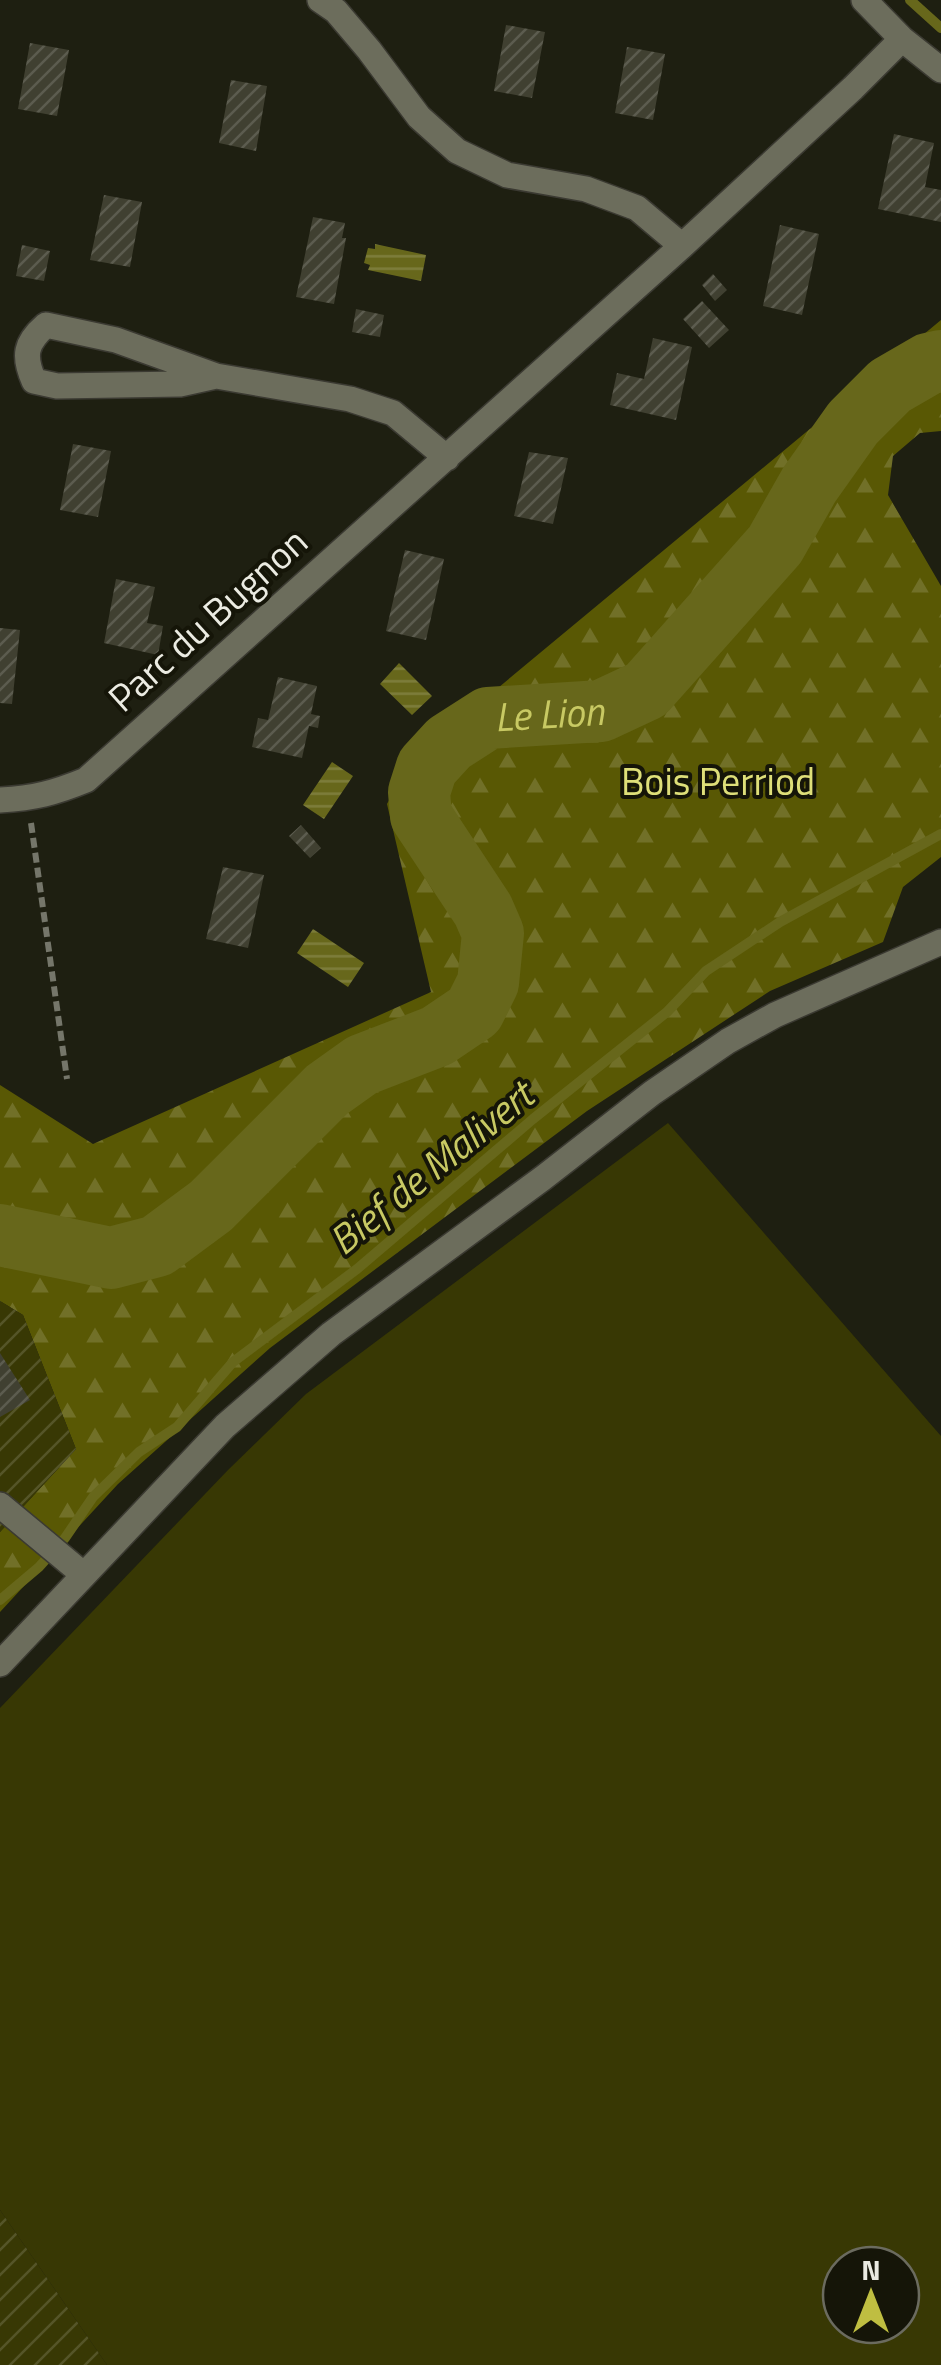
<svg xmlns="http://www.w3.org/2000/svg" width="941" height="2365" viewBox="0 0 941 2365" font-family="'Titillium Web',sans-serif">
	<defs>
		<pattern id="forest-firs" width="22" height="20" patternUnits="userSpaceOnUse" patternTransform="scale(2.5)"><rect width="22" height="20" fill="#595804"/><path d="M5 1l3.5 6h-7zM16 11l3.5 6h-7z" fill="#717028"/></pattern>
		<pattern id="garden-furrows" width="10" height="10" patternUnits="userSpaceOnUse" patternTransform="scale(2.5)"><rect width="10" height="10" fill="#383804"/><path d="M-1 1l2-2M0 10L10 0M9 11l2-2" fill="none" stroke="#555528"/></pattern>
		<pattern id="water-rules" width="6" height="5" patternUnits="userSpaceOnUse" patternTransform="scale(2.5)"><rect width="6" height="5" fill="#67671b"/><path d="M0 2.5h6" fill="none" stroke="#7d7d3c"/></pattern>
		<pattern id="building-hatch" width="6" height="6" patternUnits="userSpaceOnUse" patternTransform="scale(2.5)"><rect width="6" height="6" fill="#404031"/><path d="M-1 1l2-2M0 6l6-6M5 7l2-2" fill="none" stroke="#5c5c4f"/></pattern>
	</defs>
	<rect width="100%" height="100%" fill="#1e1f11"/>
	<path fill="#383804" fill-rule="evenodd" d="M 668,1123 L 941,1436 L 941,2365 L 107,2365 L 0,2210 L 0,1708 L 228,1470 L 306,1394 ZM 841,2265 L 901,2265 L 901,2325 L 841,2325 Z"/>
	<path fill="url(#forest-firs)" d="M 941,320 L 941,431 L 920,433 L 893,456 L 888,495 L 941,586 L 941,857 L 903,887 L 883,942 L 770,991 L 587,1111 L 270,1348 L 118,1484 L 0,1612 L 0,1532 L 76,1449 L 23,1315 L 0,1301 L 0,1085 L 93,1144 L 431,992 L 387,804 L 412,757 L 438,733 L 469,712 Z"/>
	<path fill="url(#garden-furrows)" d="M 0,1301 L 23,1315 L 76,1449 L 0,1532 Z
		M 0,2210 L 107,2365 L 0,2365 Z"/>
	<path fill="url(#water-rules)" d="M 375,244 L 426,255 L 421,281 L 368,270 L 370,265 L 364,263 L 368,248 L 375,249 Z
		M 399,663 L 432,696 L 412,715 L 380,684 Z
		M 332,762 L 353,776 L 324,819 L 303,805 Z
		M 313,929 L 364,963 L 348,987 L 297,953 Z"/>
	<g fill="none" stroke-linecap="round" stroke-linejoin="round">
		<path stroke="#67671b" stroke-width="10" d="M 910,0 L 941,28
			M 0,1600 L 39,1567 L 65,1538 L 93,1497 L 139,1452 L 177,1427 L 233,1362 L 357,1269 L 533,1119 L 667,1012 L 706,971 L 780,922 L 941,834"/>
		<path stroke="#67671b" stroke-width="62" id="s1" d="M 0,1235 L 111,1258 L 157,1246 L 211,1206 L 327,1090 L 362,1065 L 437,1036 L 474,1011 L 488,983 L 493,933 L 483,910 L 421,816 L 419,792 L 427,767 L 449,743 L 488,718 L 601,711 L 646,690 L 775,545 L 809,485 L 853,423 L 890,386 L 928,364 L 941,361"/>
	</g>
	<path fill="url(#building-hatch)" d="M 506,25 L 545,32 L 532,98 L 494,91 Z
		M 30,43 L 69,50 L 57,116 L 18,109 Z
		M 627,47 L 665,54 L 653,120 L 615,113 Z
		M 231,80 L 267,86 L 256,151 L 219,143 Z
		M 894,134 L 934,143 L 925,187 L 941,190 L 941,222 L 878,209 Z
		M 104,195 L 142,202 L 130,267 L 90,260 Z
		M 313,217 L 345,223 L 342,238 L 346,238 L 334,304 L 296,297 Z
		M 780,225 L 819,234 L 802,315 L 763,306 Z
		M 22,245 L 50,251 L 44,281 L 16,276 Z
		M 713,274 L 727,290 L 715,301 L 702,285 Z
		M 702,301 L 729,330 L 709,348 L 683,319 Z
		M 356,309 L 384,315 L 380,337 L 352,332 Z
		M 653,338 L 692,347 L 676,420 L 610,405 L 617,373 L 644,379 Z
		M 73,444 L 111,451 L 98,517 L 60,510 Z
		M 529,452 L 568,458 L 553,524 L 514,516 Z
		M 405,550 L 444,559 L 426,640 L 386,631 Z
		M 116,579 L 155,587 L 147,623 L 163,626 L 158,655 L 104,643 Z
		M 0,628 L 20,630 L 12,704 L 0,703 Z
		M 278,677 L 317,686 L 311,714 L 320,716 L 318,728 L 309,726 L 302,758 L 252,747 L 258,718 L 268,720 Z
		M 301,825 L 321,848 L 310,858 L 289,836 Z
		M 223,867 L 264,875 L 248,948 L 206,939 Z
		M 0,1353 L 30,1400 L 0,1417 Z"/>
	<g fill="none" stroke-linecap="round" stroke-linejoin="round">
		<defs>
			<path id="minor" d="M 320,0 L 336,11 L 369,50 L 419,117 L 457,151 L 507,175 L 586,189 L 637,208 L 682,246
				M 864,0 L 902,39 L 941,70
				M 216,376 L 116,340 L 46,325 C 25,343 23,356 34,381 L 57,386 L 180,384 L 216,376 L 350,399 L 393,413 L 447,458
				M 0,800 C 35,798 54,793 86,780 L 682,246 L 853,88 L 902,39
				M 0,1505 L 84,1575
				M 0,1664 L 225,1426 L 331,1334 L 543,1178 L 652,1093 L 728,1041 L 775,1015 L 941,942"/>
		</defs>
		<use href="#minor" stroke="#3b3a32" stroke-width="28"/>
		<path stroke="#75766a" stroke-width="6" stroke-dasharray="10 5" stroke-linecap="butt" d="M 31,823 L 67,1079"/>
		<use href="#minor" stroke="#6c6d5c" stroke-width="25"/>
	</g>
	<g text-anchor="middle" stroke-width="8" stroke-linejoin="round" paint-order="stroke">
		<g font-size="38" fill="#ebebe2" stroke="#151508">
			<text transform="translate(208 620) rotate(-42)" y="13">Parc du Bugnon</text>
		</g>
		<g font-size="38" fill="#dedf79" stroke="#151508">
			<text x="718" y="795">Bois Perriod</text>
		</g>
		<g font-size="40" font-style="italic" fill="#c8c963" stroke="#151508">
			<text dy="14" stroke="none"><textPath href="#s1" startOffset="970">Le Lion</textPath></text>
			<text transform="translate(431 1168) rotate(-39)" y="14">Bief de Malivert</text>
		</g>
	</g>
	<g transform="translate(871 2295)"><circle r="48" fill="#151508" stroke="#6b6b5f" stroke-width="2.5"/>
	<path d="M0-8L18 38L0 25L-18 38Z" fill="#bfbe41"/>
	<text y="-15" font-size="28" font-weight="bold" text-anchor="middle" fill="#ebebe2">N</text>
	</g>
</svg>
